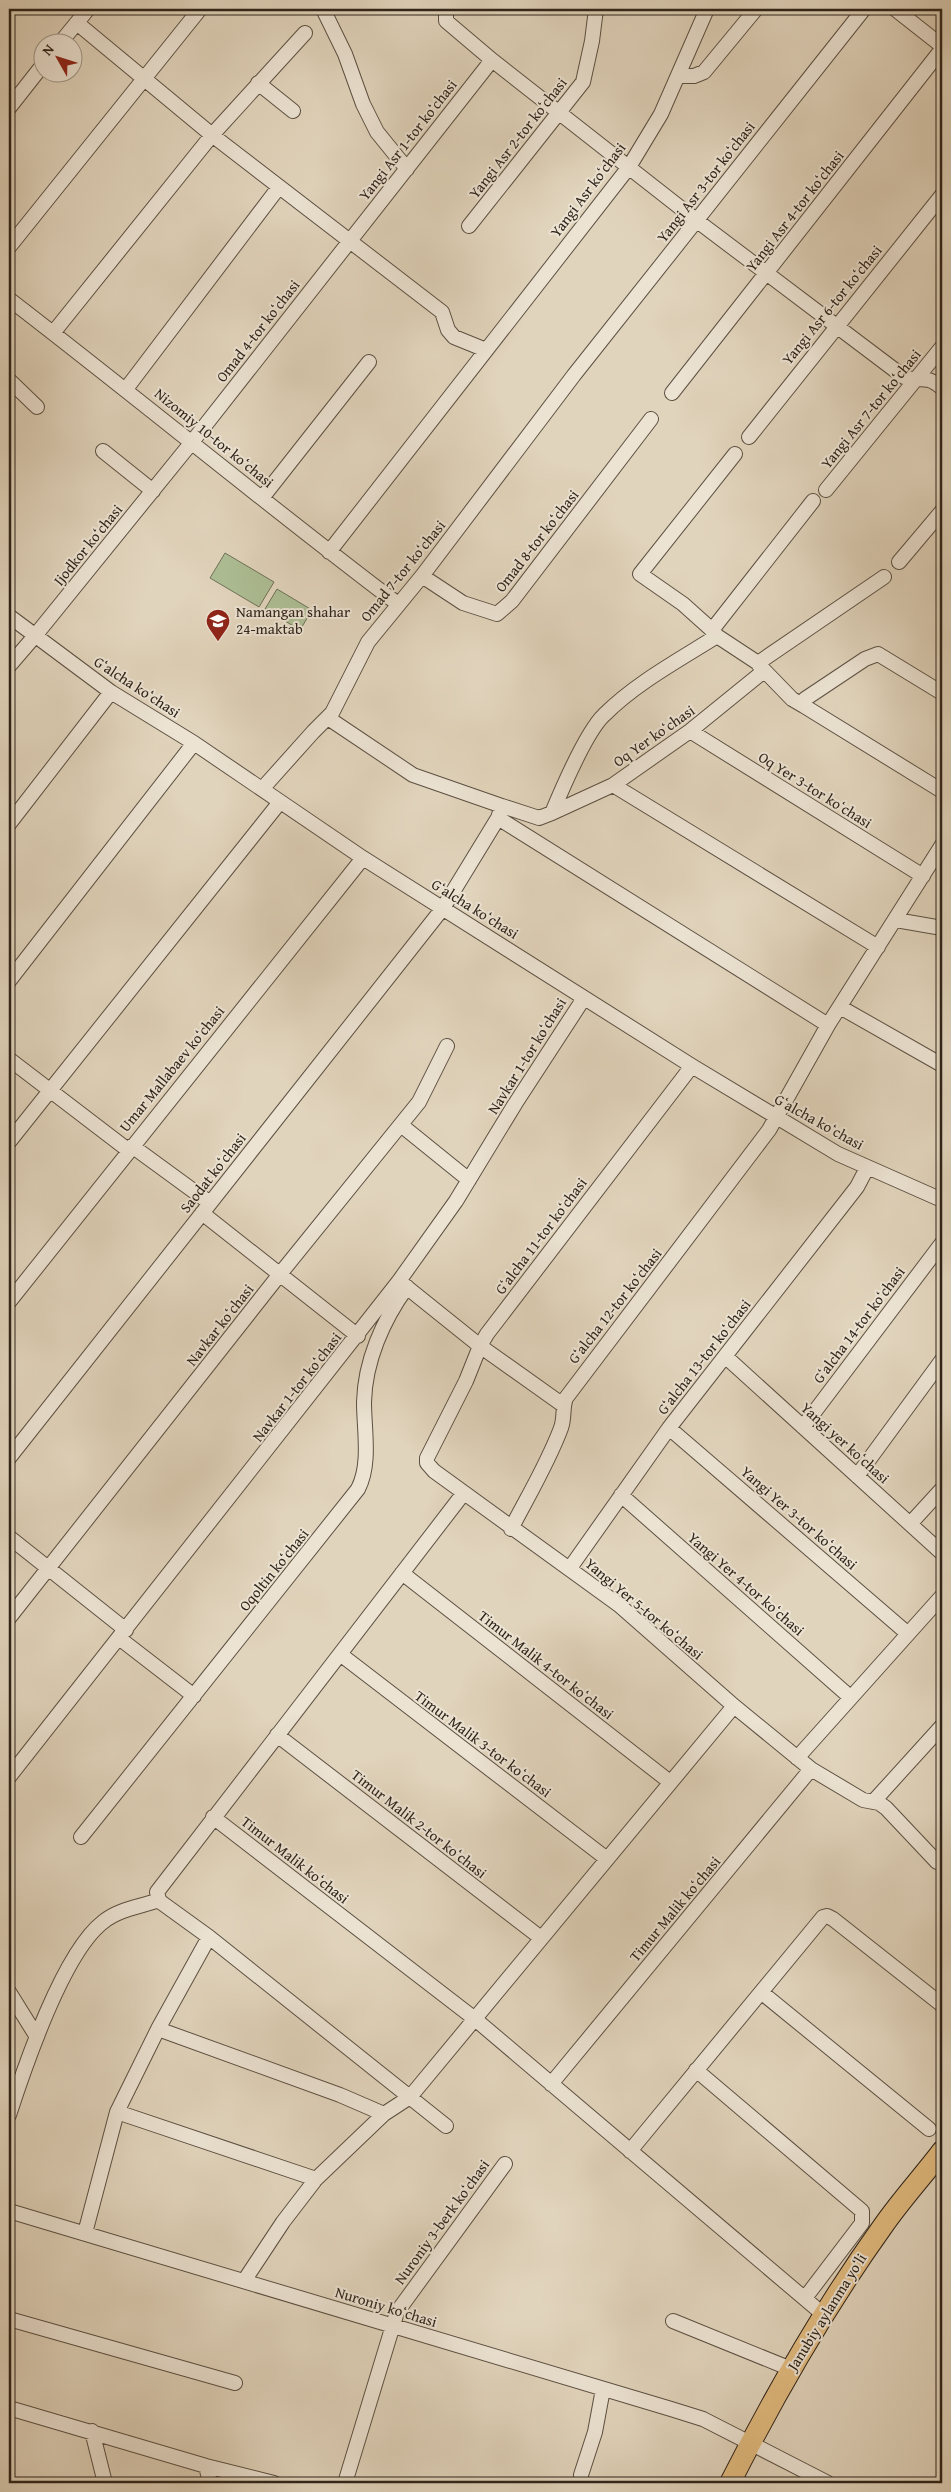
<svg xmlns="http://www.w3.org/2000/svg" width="951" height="2492" viewBox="0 0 951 2492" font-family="'Gentium Book Plus',serif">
	<rect width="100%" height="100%" fill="#e1d4bc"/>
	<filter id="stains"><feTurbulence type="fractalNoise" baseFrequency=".004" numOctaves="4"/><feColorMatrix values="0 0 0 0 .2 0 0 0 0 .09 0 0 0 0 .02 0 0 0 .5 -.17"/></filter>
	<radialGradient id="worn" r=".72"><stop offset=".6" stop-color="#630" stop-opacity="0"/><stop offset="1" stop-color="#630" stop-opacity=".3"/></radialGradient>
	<path fill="#adbe95" stroke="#6e7158" d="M 225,553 L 274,582 L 259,607 L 210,578 Z
		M 277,589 L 312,610 L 300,630 L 265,609 Z"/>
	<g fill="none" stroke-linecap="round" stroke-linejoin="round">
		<defs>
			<path id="minor" d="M 323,9 L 345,54 L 363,104 L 377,132 L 407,169
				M 446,9 L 446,21 L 492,60 L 696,220 L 904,377 C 920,383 925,373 942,388
				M 895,9 L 942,46
				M 77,23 L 212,135 L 442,312 L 448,330 L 454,337 L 486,350
				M 61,42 L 88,9
				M 678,76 L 694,76 L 704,72 L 756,9
				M 258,83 L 293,111
				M 9,108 L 42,66
				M 469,226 L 583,82 L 592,41 L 596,9
				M 9,247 L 200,9
				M 9,299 C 139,399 267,505 398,604
				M 53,333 L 212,135 L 305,33
				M 9,380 L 37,407
				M 126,389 L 279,187
				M 672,393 L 942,49
				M 749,437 L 942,195
				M 103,451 L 153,491
				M 826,490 L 942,347
				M 262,498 L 369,362
				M 329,552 L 629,167 L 661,114 L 707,9
				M 899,562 L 942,511
				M 422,576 L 463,603 L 497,614 L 512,601 L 651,419
				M 9,616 L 111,692 L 194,743 L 363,858 L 692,1066 L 838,1154 L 942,1200
				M 712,630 L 683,604 L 640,574 L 735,454
				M 717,636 L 758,663 L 884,577
				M 759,665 L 792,699 L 804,706
				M 9,666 L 34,637 L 192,442 L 492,60
				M 942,693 L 878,654 L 865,659 L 805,699 L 804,702 L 804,706 L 942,791
				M 328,718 L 413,775 L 502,806
				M 690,731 L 923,876
				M 613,785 L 878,947
				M 262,789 L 313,732 L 332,713 L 368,642 L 422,576 L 574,375 L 864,9
				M 552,813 L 613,785 L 690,731 L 764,671
				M 498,818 L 828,1025
				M 9,824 L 111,692
				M 896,920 L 942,928
				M 9,981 L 194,743
				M 840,1007 L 942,1065
				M 9,1059 L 128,1150
				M 401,1125 L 469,1180
				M 9,1142 L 280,802
				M 132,1146 L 210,1203
				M 202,1213 L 358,1336
				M 399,1281 L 480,1346 L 466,1381 L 427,1458 L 427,1463 L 434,1471 L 619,1605 L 734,1706 L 811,1769 L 551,2084
				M 9,1302 L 363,858
				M 726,1357 L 942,1553
				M 563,1405 L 480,1346 L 487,1334 L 692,1066
				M 803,1427 L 942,1243
				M 669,1428 L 907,1633
				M 9,1458 L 443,908 L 498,818 L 502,806 L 539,818 L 552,813 C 562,789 586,732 604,715 C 636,683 679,660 717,636 L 712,630 L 813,501
				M 857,1476 L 942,1360
				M 621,1495 L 850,1697
				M 910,1524 L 942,1489
				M 511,1529 C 528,1496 548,1463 561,1428 C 565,1417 562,1408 566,1398 L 769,1130 L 828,1025 L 942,845
				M 9,1537 L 126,1630
				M 570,1568 L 669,1428 L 857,1187 L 867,1168
				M 402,1573 L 670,1782
				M 9,1618 L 280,1274 L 419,1102 L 447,1046
				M 119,1638 L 194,1696
				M 340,1654 L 607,1859
				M 277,1735 L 541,1938
				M 797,1758 L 942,1596
				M 811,1769 L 863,1800 L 879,1803 L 886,1808 L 937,1862 L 942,1857
				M 9,1777 L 399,1281 L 456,1201 L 515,1104 L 584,998
				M 873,1802 L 942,1726
				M 213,1817 L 475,2019 L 824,2315
				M 81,1837 L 358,1489 C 371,1464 364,1430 364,1402 C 365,1361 383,1320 407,1287
				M 9,1992 L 37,2037
				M 761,1992 L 929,2129
				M 158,2029 L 340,2095 L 384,2114
				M 696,2070 L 862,2211 L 862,2223 L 805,2298
				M 117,2112 L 316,2179
				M 9,2115 C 25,2066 63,1953 103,1922 C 119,1909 140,1907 159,1900
				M 446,2126 L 209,1937 L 162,1903 L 159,1900 L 157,1892 L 463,1494
				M 630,2151 L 823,1917 L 827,1916 L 833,1919 L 942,2005
				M 9,2211 L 671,2409 L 703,2419 L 828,2483
				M 85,2233 L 117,2112 L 158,2029 L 209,1937
				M 244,2281 L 283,2222 L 316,2179 L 384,2114 L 410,2097 L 734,1706
				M 9,2319 L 235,2383
				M 673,2321 L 791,2369
				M 9,2408 L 206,2466 L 274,2483
				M 92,2431 L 105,2483
				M 206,2466 L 210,2483
				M 581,2475 L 595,2432 L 603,2389
				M 345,2483 L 397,2312 L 505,2164"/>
			<path id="highway" d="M 730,2483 C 775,2394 825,2307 883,2226 C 901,2200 923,2176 942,2151"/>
		</defs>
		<use href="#minor" stroke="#5c5042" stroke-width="16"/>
		<use href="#highway" stroke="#2f241a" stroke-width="22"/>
		<use href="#minor" stroke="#ece3d3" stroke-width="14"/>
		<use href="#highway" stroke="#e0ba7e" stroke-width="20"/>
	</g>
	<defs>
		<symbol id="school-pin" viewBox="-11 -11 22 30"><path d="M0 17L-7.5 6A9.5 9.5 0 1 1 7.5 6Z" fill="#8f2418" stroke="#ece3d3"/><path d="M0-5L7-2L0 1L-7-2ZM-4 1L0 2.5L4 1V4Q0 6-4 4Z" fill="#fff"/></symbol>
	</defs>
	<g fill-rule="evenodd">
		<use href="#school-pin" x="204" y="607" width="28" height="38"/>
	</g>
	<g text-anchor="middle" stroke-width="4" stroke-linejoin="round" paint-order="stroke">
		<g font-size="15" fill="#2f241a" stroke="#ece3d3">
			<text transform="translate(518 138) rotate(-52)" y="5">Yangi Asr 2-tor koʻchasi</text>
			<text transform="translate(408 140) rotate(-52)" y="5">Yangi Asr 1-tor koʻchasi</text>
			<text transform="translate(706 182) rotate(-52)" y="5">Yangi Asr 3-tor koʻchasi</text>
			<text transform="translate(588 190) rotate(-53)" y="5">Yangi Asr koʻchasi</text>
			<text transform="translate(795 211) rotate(-52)" y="5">Yangi Asr 4-tor koʻchasi</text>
			<text transform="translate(832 305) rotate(-51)" y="5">Yangi Asr 6-tor koʻchasi</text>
			<text transform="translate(258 331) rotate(-52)" y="5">Omad 4-tor koʻchasi</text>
			<text transform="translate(871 409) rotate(-51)" y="5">Yangi Asr 7-tor koʻchasi</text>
			<text transform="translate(214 438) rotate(39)" y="5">Nizomiy 10-tor koʻchasi</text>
			<text transform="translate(537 541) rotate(-52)" y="5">Omad 8-tor koʻchasi</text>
			<text transform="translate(88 545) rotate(-51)" y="5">Ijodkor koʻchasi</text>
			<text transform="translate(403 571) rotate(-51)" y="5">Omad 7-tor koʻchasi</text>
			<text transform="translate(137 687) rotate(33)" y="5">Gʻalcha koʻchasi</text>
			<text transform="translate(654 736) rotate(-35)" y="5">Oq Yer koʻchasi</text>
			<text transform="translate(815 790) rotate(32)" y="5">Oq Yer 3-tor koʻchasi</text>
			<text transform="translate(475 909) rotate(32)" y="5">Gʻalcha koʻchasi</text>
			<text transform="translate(527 1056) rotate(-58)" y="5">Navkar 1-tor koʻchasi</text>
			<text transform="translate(172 1069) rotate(-51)" y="5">Umar Mallabaev koʻchasi</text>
			<text transform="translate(819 1122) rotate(29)" y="5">Gʻalcha koʻchasi</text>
			<text transform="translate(213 1173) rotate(-52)" y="5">Saodat koʻchasi</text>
			<text transform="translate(541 1236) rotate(-53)" y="5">Gʻalcha 11-tor koʻchasi</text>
			<text transform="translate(615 1306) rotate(-52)" y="5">Gʻalcha 12-tor koʻchasi</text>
			<text transform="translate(220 1325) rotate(-52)" y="5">Navkar koʻchasi</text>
			<text transform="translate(859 1325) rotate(-53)" y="5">Gʻalcha 14-tor koʻchasi</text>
			<text transform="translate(704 1357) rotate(-52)" y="5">Gʻalcha 13-tor koʻchasi</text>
			<text transform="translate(297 1387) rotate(-52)" y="5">Navkar 1-tor koʻchasi</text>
			<text transform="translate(845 1443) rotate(42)" y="5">Yangi yer koʻchasi</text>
			<text transform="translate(799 1518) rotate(41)" y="5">Yangi Yer 3-tor koʻchasi</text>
			<text transform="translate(274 1570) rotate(-51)" y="5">Oqoltin koʻchasi</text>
			<text transform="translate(746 1584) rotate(41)" y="5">Yangi Yer 4-tor koʻchasi</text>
			<text transform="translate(644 1609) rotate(40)" y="5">Yangi Yer 5-tor koʻchasi</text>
			<text transform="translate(546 1665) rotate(38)" y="5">Timur Malik 4-tor koʻchasi</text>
			<text transform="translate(483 1744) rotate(37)" y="5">Timur Malik 3-tor koʻchasi</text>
			<text transform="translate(419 1824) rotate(38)" y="5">Timur Malik 2-tor koʻchasi</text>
			<text transform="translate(295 1860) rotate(38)" y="5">Timur Malik koʻchasi</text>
			<text transform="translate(675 1909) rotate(-50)" y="5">Timur Malik koʻchasi</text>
			<text transform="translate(442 2222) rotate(-54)" y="5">Nuroniy 3-berk koʻchasi</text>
			<text transform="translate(386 2307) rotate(17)" y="5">Nuroniy koʻchasi</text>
			<text transform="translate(827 2312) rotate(-58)" y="5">Janubiy aylanma yoʻli</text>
		</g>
		<g font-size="15" fill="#2f241a" stroke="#ece3d3" text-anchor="start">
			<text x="236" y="617">Namangan shahar<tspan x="236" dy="17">24-maktab</tspan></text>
		</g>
	</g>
	<rect width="951" height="2492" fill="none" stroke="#e1d4bc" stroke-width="30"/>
	<rect x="10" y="10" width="931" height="2472" fill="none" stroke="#2f241a" stroke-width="2.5"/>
	<rect x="15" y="15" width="921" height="2462" fill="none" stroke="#2f241a"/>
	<g transform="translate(58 58) rotate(309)"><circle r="24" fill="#ece3d3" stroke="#a09789"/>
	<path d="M0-4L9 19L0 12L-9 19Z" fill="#8f2418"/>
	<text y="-8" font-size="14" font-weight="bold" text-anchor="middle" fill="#2f241a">N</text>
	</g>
	<rect width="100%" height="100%" filter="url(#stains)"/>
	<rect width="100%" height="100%" fill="url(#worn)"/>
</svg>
